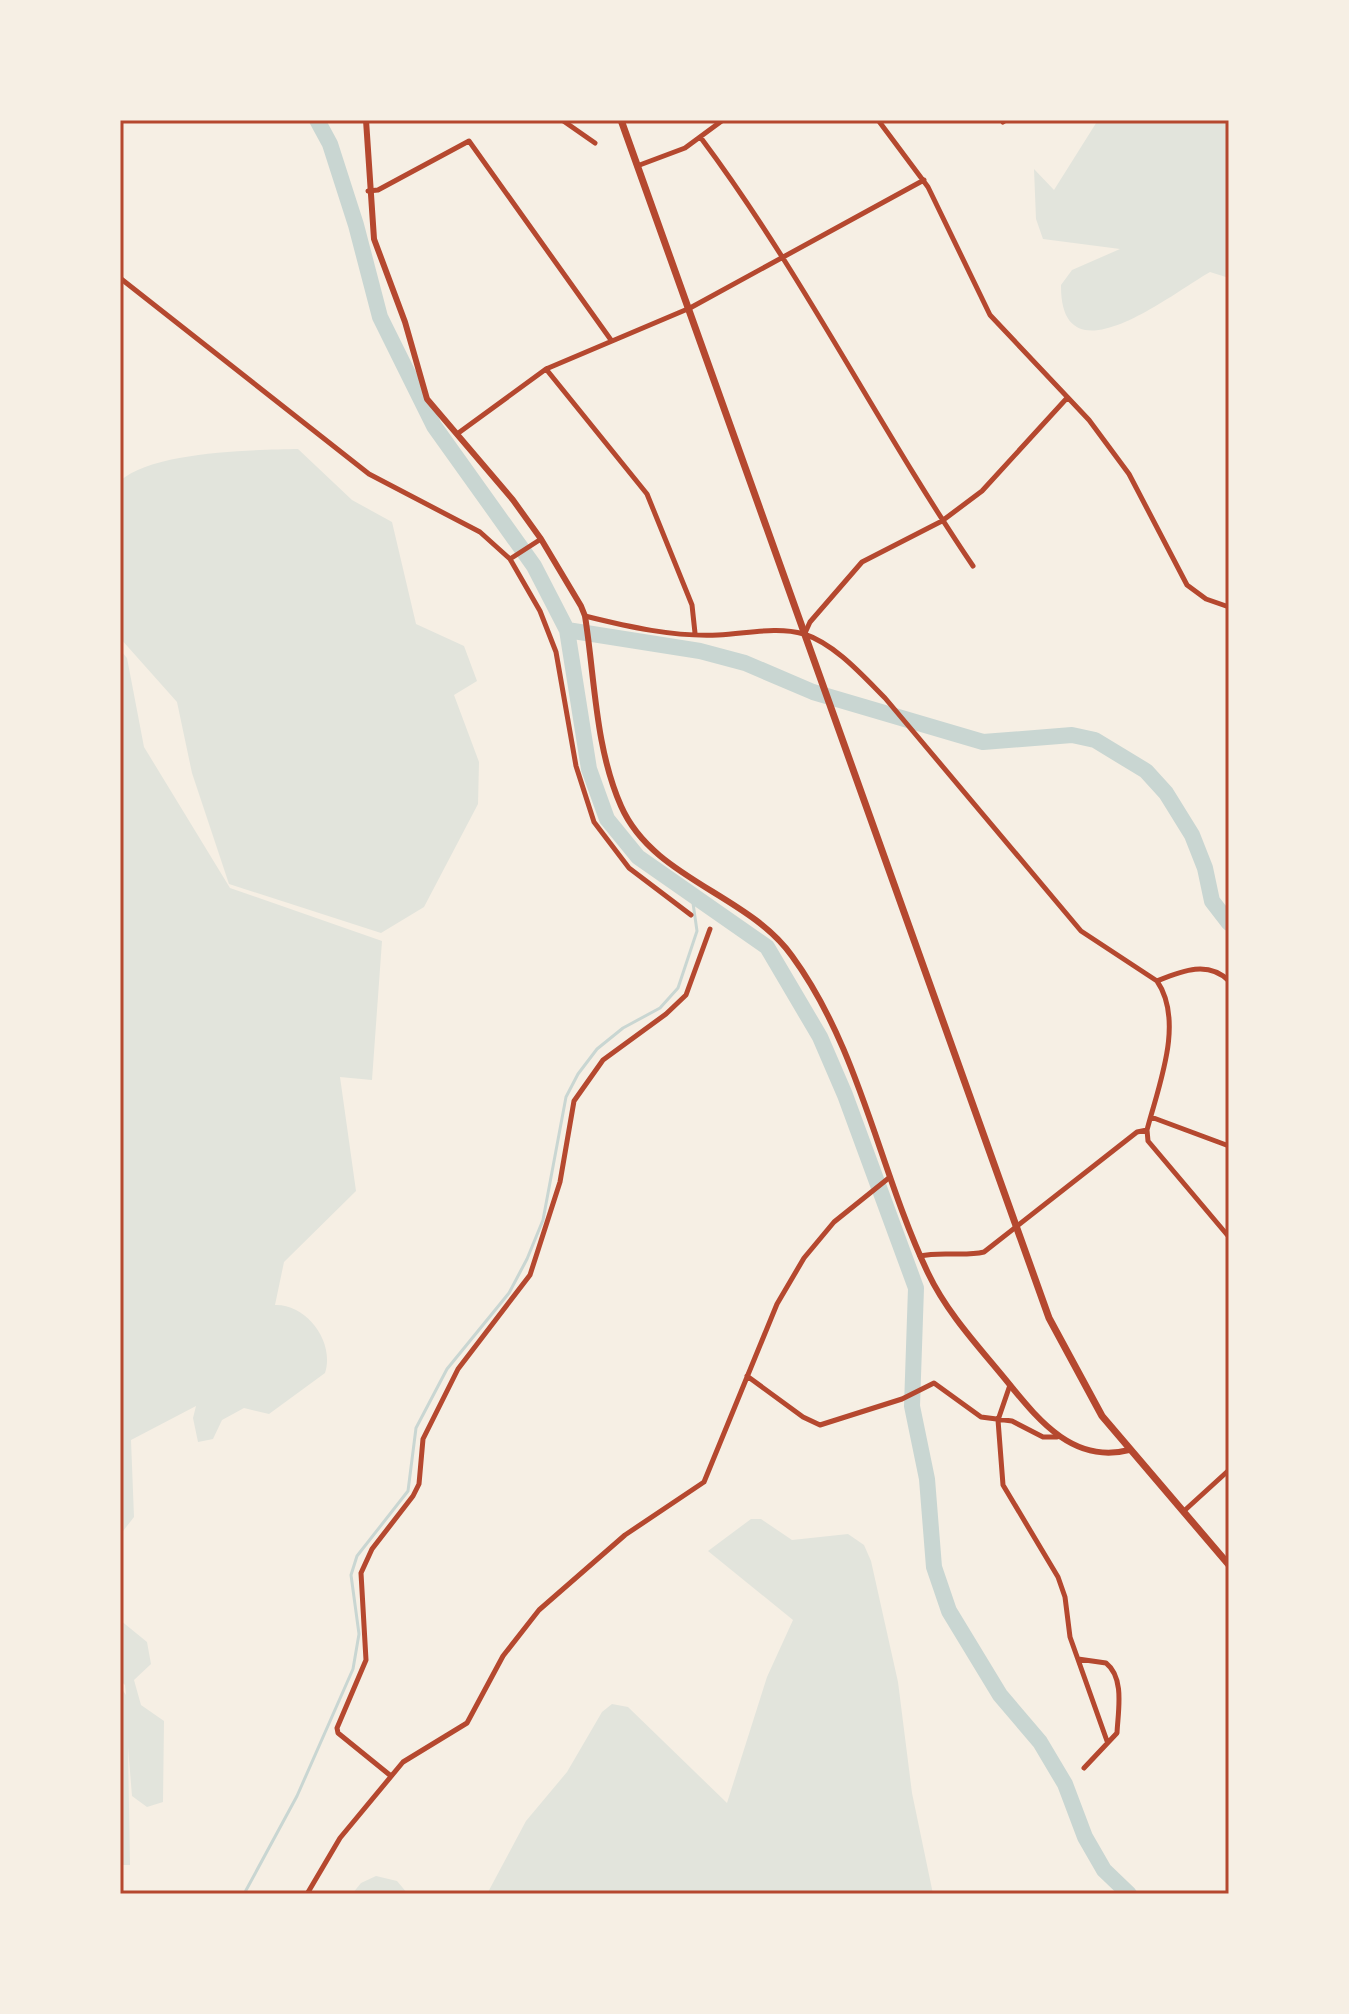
<svg xmlns="http://www.w3.org/2000/svg" width="1349" height="2014" viewBox="0 0 1349 2014" font-family="'Public Sans',sans-serif">
	<rect width="100%" height="100%" fill="#f6efe4"/>
	<path fill="#e2e4dc" d="M 1098,120 L 1229,120 L 1229,278 L 1210,272 C 1171,294 1060,384 1061,285 L 1072,270 L 1120,249 L 1043,239 L 1036,219 L 1034,169 L 1054,190 Z
		M 298,449 L 352,500 L 392,522 L 416,624 L 464,646 L 477,681 L 454,695 L 479,762 L 478,804 L 424,907 L 381,933 L 229,884 L 192,773 L 177,702 L 120,638 L 120,481 C 154,451 253,450 298,449 Z
		M 120,650 L 127,658 L 144,747 L 230,888 L 382,941 L 372,1080 L 340,1077 L 356,1191 L 284,1262 L 275,1305 C 307,1304 335,1342 325,1373 L 269,1414 L 244,1408 L 222,1420 L 213,1439 L 198,1442 L 193,1418 L 196,1406 L 131,1440 L 134,1517 L 120,1535 Z
		M 751,1519 L 761,1519 L 792,1540 L 848,1534 L 864,1545 L 871,1561 L 898,1682 L 912,1793 L 933,1894 L 487,1894 L 526,1821 L 567,1772 L 602,1712 L 612,1704 L 628,1707 L 727,1803 L 767,1677 L 793,1620 L 708,1551 Z
		M 120,1620 L 147,1642 L 151,1664 L 134,1680 L 141,1705 L 164,1721 L 163,1802 L 147,1807 L 132,1796 L 128,1747 L 130,1865 L 120,1865 L 120,1686 L 126,1695 L 125,1685 L 120,1680 Z
		M 376,1876 L 397,1881 L 408,1894 L 352,1894 L 361,1883 Z"/>
	<g fill="none" stroke-linecap="round" stroke-linejoin="round">
		<path stroke="#c9d6d2" stroke-width="3" d="M 244,1894 L 297,1796 L 353,1669 L 359,1634 L 351,1575 L 357,1556 L 408,1491 L 416,1428 L 447,1369 L 509,1293 L 527,1259 L 543,1220 L 566,1097 L 578,1074 L 597,1049 L 623,1028 L 660,1008 L 678,988 L 697,931 L 692,896"/>
		<path stroke="#c9d6d2" stroke-width="16" d="M 317,120 L 330,144 L 356,225 L 380,317 L 434,426 L 534,566 L 567,630 L 589,769 L 607,819 L 638,857 L 767,947 L 820,1037 L 845,1095 L 916,1288 L 912,1406 L 927,1479 L 934,1567 L 949,1611 L 1000,1695 L 1040,1742 L 1065,1784 L 1085,1837 L 1104,1870 L 1129,1894
			M 567,630 L 700,651 L 745,663 L 813,692 L 983,742 L 1072,735 L 1095,740 L 1146,771 L 1166,793 L 1192,835 L 1205,868 L 1212,901 L 1229,923"/>
		<path stroke="#b5482f" stroke-width="5" d="M 562,120 L 595,143
			M 878,120 L 928,187 L 990,315 L 1089,420 L 1129,474 L 1187,585 L 1206,599 L 1229,607
			M 1003,122 L 1006,120
			M 701,138 C 802,273 878,426 973,566
			M 637,166 L 685,148 L 723,120
			M 368,191 L 378,190 L 469,141 L 611,340
			M 120,278 L 369,474 L 480,532 L 510,559 L 540,611 L 556,652 L 576,766 L 594,822 L 629,868 L 691,915
			M 457,434 L 546,369
			M 510,559 L 541,539
			M 585,616 C 629,627 674,637 718,635 C 746,634 776,626 804,634 C 835,644 863,676 885,698 L 1081,931 L 1157,981 C 1185,1022 1158,1087 1147,1130 L 1148,1141 L 1229,1237
			M 695,633 L 692,605 L 647,494 L 546,369 L 690,308 L 924,180
			M 805,633 L 810,622 L 862,562 L 942,521 L 982,491 L 1067,398
			M 1157,981 C 1182,971 1208,960 1229,981
			M 1151,1117 L 1229,1146
			M 920,1256 C 942,1251 963,1257 984,1252 L 1137,1132 L 1147,1130
			M 747,1376 L 803,1417 L 820,1425 L 902,1399 L 934,1383 L 981,1417 L 1012,1421 L 1043,1437 L 1057,1437
			M 1010,1385 L 998,1420 L 1003,1485 L 1058,1577 L 1065,1597 L 1070,1637 L 1107,1741
			M 1184,1511 L 1229,1470
			M 1078,1659 L 1106,1663 C 1125,1678 1118,1711 1117,1733 L 1084,1768
			M 391,1776 L 338,1733 L 337,1728 L 366,1660 L 361,1573 L 372,1549 L 413,1496 L 419,1484 L 423,1439 L 458,1369 L 530,1275 L 560,1182 L 574,1101 L 603,1060 L 666,1014 L 686,995 L 710,929
			M 307,1894 L 340,1838 L 403,1762 L 467,1723 L 503,1656 L 539,1610 L 625,1535 L 704,1482 L 777,1304 L 804,1258 L 834,1222 L 890,1177"/>
		<path stroke="#b5482f" stroke-width="6" d="M 366,120 L 374,239 L 405,322 L 427,399 L 513,500 L 541,539 L 581,606 L 585,616 C 595,679 595,747 621,806 C 653,879 748,894 792,956 C 860,1049 879,1170 928,1273 C 948,1315 981,1349 1010,1385 C 1040,1422 1075,1464 1129,1450"/>
		<path stroke="#b5482f" stroke-width="7" d="M 621,120 L 1049,1318 L 1102,1416 L 1229,1565"/>
	</g>
	<rect width="1349" height="2014" fill="none" stroke="#f6efe4" stroke-width="244"/>
	<rect x="122" y="122" width="1105" height="1770" fill="none" stroke="#b5482f" stroke-width="3"/>
</svg>
